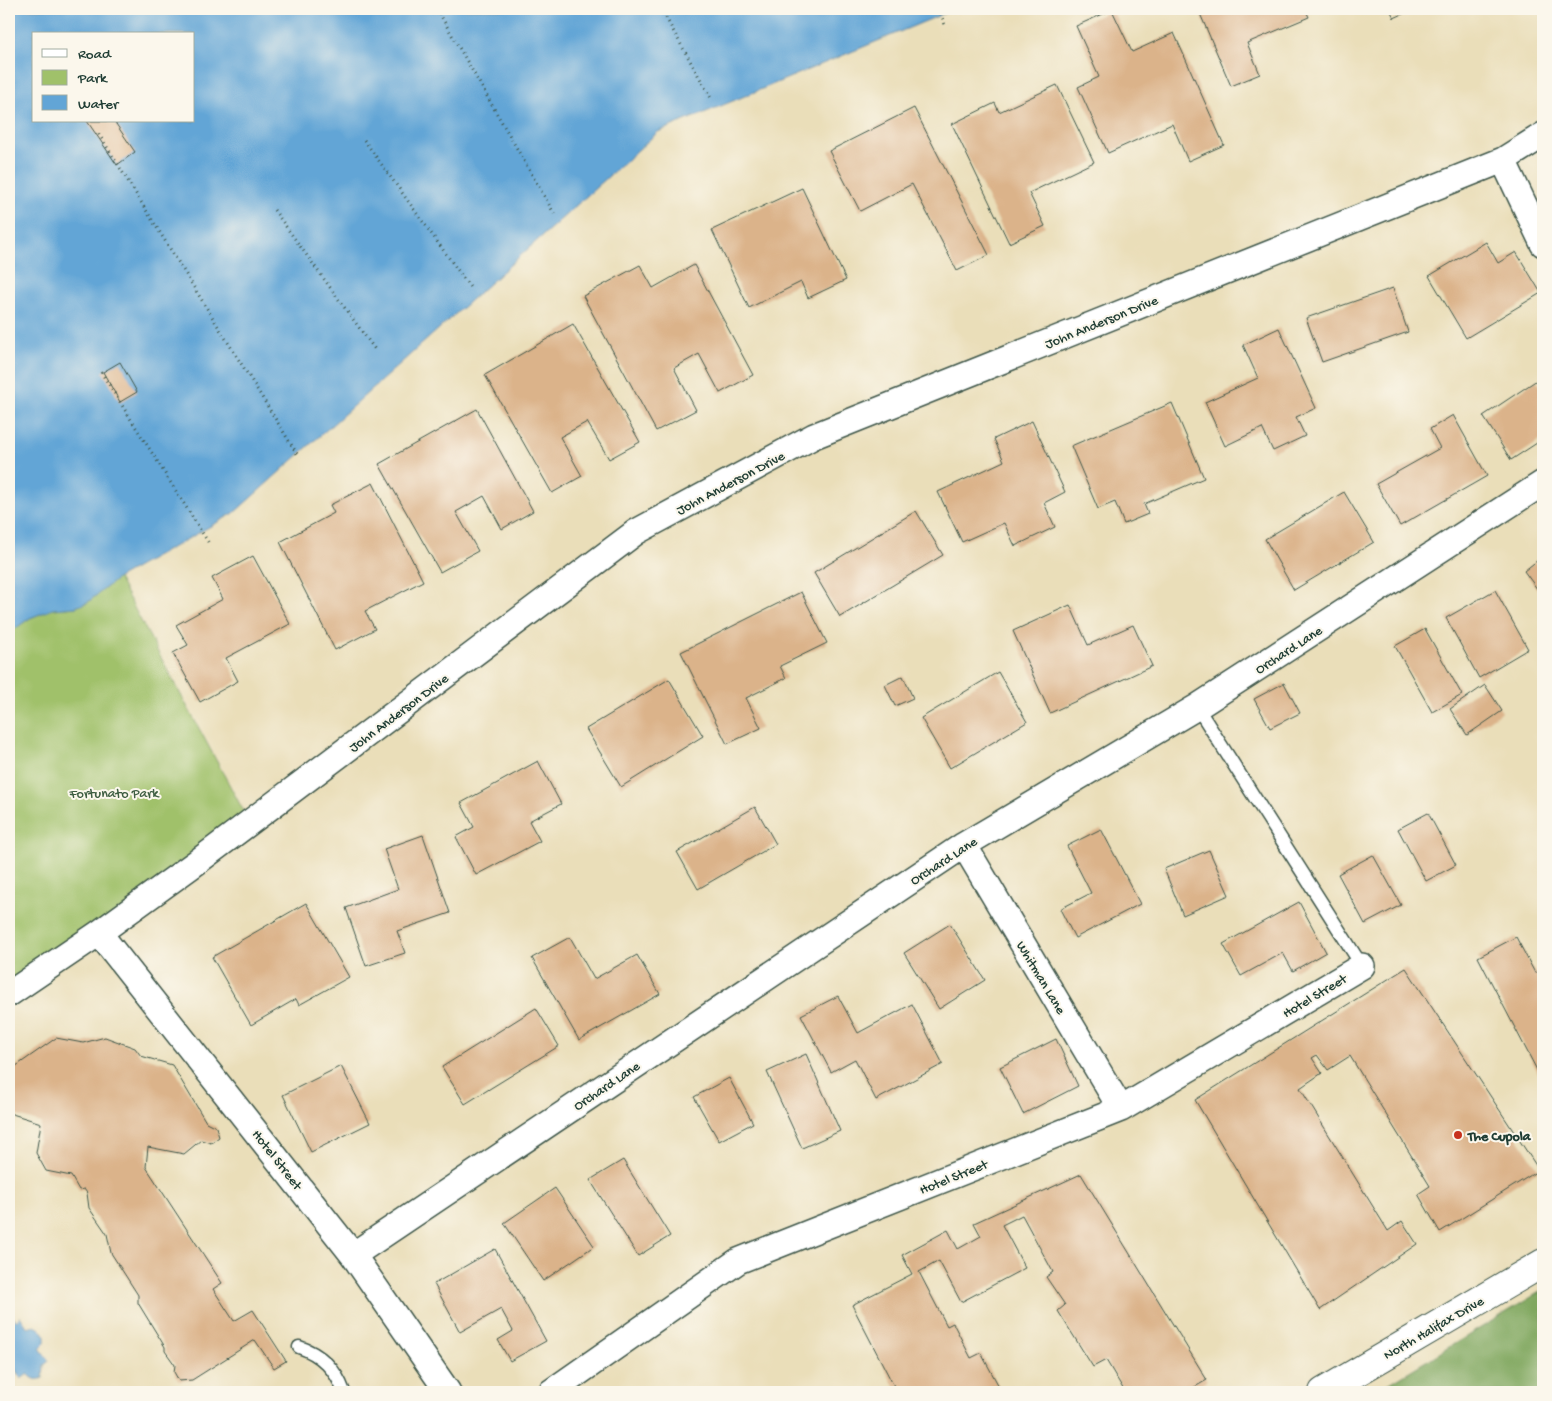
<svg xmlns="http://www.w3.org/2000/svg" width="1552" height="1401" viewBox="0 0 1552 1401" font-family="'Gochi Hand',sans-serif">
	<rect width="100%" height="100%" fill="#fbf7ec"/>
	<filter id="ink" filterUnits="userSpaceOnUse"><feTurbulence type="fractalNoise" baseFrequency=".02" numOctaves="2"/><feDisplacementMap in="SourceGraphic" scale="10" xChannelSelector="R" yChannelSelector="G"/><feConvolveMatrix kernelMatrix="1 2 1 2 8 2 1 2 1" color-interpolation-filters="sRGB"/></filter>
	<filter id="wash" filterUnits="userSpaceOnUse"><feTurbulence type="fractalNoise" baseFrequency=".0096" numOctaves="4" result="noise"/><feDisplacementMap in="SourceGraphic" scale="20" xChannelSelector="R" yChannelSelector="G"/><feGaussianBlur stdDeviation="1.12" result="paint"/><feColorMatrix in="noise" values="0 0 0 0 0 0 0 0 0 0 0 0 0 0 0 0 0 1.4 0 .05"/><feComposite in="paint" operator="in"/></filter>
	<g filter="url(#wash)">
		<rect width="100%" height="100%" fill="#eadeb9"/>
		<path fill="#a0c16a" stroke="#607f4f" d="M 118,578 L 250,823 L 9,994 L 9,633 L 30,618 L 53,609 L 76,607 L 88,602 Z"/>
		<path fill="#80a75e" stroke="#507249" d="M 1543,1290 L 1543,1392 L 1375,1392 Z"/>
		<path fill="#62a5d6" stroke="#407185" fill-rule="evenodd" d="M 9,9 L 955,9 L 658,132 L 234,513 L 118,578 L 88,602 L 76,607 L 53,609 L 30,618 L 9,633 ZM 34,34 L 194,34 L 194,121 L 34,121 Z
			M 9,1316 L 13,1317 L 17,1321 L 20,1316 L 28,1328 L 34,1326 C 43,1329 46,1333 45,1343 L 40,1348 L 49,1361 L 44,1365 L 43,1378 C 36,1381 33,1379 28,1374 L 21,1379 L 14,1367 L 9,1370 Z"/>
		<g id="blocks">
			<path fill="#dbb38a" d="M 1198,9 L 1305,9 L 1309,17 L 1247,43 L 1260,74 L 1231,86 Z
				M 1390,9 L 1414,9 L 1394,18 Z
				M 1112,10 L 1132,52 L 1174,33 L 1224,145 L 1188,161 L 1172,124 L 1108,153 L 1078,87 L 1099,77 L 1076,26 Z
				M 1057,85 L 1094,162 L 1029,193 L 1045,226 L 1009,243 L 952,124 L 995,103 L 999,112 Z
				M 914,108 L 989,255 L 957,271 L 912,184 L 860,211 L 829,151 Z
				M 87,121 L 114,121 L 135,152 L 117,165 Z
				M 802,188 L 846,280 L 808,298 L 801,282 L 749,308 L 712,230 Z
				M 1486,242 L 1498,263 L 1516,252 L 1541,293 L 1466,338 L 1429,276 Z
				M 640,265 L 653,288 L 694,265 L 753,375 L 720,393 L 699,354 L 674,368 L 696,410 L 656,431 L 583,296 Z
				M 1393,288 L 1408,332 L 1322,362 L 1306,318 Z
				M 573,324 L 640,442 L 609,459 L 587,422 L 560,437 L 582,476 L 552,493 L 485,375 Z
				M 1279,328 L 1316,408 L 1296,417 L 1305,436 L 1273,451 L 1262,428 L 1225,446 L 1205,402 L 1258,378 L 1243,345 Z
				M 120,362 L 137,392 L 120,402 L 103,372 Z
				M 1537,380 L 1543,390 L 1543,439 L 1511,460 L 1483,416 Z
				M 1172,403 L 1204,478 L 1144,504 L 1148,514 L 1124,524 L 1115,502 L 1098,509 L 1071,446 Z
				M 477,409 L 533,511 L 502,529 L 484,496 L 456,512 L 478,551 L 440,572 L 379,464 Z
				M 1453,415 L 1487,476 L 1400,526 L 1376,484 L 1440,448 L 1430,429 Z
				M 1032,421 L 1065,492 L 1044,503 L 1055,527 L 1015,546 L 1004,523 L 962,542 L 938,492 L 1004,461 L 994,439 Z
				M 373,483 L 423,581 L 365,611 L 375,629 L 335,650 L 280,542 L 334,513 L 330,505 Z
				M 1344,492 L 1374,542 L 1294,590 L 1265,539 Z
				M 916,511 L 943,555 L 840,617 L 814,573 Z
				M 253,556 L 290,624 L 226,658 L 238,681 L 200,702 L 173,653 L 188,645 L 176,625 L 223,599 L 212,578 Z
				M 1543,556 L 1543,597 L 1524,571 Z
				M 1495,590 L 1528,649 L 1479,678 L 1446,618 Z
				M 801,592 L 827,643 L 780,666 L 786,678 L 746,698 L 761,728 L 727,744 L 681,652 Z
				M 1070,605 L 1088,645 L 1133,625 L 1152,666 L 1050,713 L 1013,631 Z
				M 1425,629 L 1462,695 L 1432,712 L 1395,646 Z
				M 998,672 L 1027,722 L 950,768 L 921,718 Z
				M 903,676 L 913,698 L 895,706 L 885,685 Z
				M 669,679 L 703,736 L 621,787 L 586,729 Z
				M 1284,683 L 1300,713 L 1270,728 L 1254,699 Z
				M 1485,685 L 1502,711 L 1467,735 L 1450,709 Z
				M 538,761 L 561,804 L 529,821 L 540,841 L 476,875 L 456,837 L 474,827 L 461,803 Z
				M 755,807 L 776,844 L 698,889 L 677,852 Z
				M 1428,813 L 1456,865 L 1426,881 L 1398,829 Z
				M 1101,829 L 1140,904 L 1075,938 L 1060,909 L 1091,893 L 1067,846 Z
				M 423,835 L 450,913 L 397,931 L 405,953 L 366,966 L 346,908 L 398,889 L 384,849 Z
				M 1209,850 L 1229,895 L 1183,915 L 1164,869 Z
				M 1373,855 L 1401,905 L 1365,924 L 1338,874 Z
				M 1299,902 L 1326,952 L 1293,971 L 1283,953 L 1241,976 L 1223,944 Z
				M 306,903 L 349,977 L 299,1005 L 296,999 L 251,1025 L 212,957 Z
				M 950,924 L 985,980 L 939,1009 L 904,953 Z
				M 570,937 L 594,979 L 637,955 L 660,994 L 579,1040 L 532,958 Z
				M 1516,937 L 1535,973 L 1543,968 L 1543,1071 L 1539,1074 L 1478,957 Z
				M 1406,968 L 1539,1170 L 1440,1232 L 1418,1194 L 1430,1186 L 1350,1056 L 1328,1070 L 1317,1055 L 1312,1058 L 1322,1073 L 1300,1088 L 1388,1231 L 1402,1221 L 1417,1244 L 1320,1310 L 1195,1100 Z
				M 838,996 L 858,1033 L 912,1004 L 943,1064 L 876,1100 L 855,1059 L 831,1072 L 801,1015 Z
				M 536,1008 L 559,1046 L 465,1104 L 442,1067 Z
				M 105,1037 L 135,1048 L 141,1056 L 172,1065 L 206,1122 L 216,1127 L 219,1137 L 211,1143 L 201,1140 L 184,1154 L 148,1147 L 146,1167 L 222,1283 L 213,1289 L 234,1321 L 253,1310 L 286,1361 L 274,1368 L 255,1340 L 192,1380 L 179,1381 L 174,1372 L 175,1365 L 165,1351 L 165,1347 L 138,1303 L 138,1295 L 111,1253 L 107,1234 L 89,1208 L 87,1193 L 84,1189 L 79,1190 L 71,1176 L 46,1171 L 36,1153 L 41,1123 L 9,1113 L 9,1071 L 56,1038 L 83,1043 Z
				M 1056,1039 L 1078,1086 L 1023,1114 L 1000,1067 Z
				M 806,1054 L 840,1131 L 802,1148 L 767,1072 Z
				M 341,1066 L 370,1123 L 311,1152 L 283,1095 Z
				M 729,1078 L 753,1123 L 719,1141 L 694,1097 Z
				M 623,1160 L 670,1236 L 638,1256 L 590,1180 Z
				M 1081,1174 L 1207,1380 L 1186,1392 L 1125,1392 L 1106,1360 L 1093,1367 L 1058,1311 L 1065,1305 L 1046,1277 L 1053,1272 L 1022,1215 L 1002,1225 L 1025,1268 L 961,1302 L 939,1261 L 919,1272 L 947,1326 L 953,1323 L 971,1358 L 981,1353 L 1002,1392 L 897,1392 L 852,1305 L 912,1274 L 902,1255 L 948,1230 L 958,1249 L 981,1236 L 974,1223 Z
				M 555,1188 L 594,1246 L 543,1281 L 504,1223 Z
				M 495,1249 L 546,1341 L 510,1361 L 498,1340 L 513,1331 L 501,1309 L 460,1332 L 434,1284 Z"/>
		</g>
	</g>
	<g filter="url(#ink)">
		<use href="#blocks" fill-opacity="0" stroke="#3d5548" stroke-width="1"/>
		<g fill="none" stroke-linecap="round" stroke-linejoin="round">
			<defs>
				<path id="service" d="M 1197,707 L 1362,966
					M 299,1347 C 321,1354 336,1370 344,1392"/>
				<path id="minor" d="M 1503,160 L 1543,244
					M 964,845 L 1121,1109
					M 99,933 L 353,1255 L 448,1392
					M 9,994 L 99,933 L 197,862 L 636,532 L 814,436 L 1503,160 L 1543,135
					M 353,1255 L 964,845 L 1197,707 L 1543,483
					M 551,1392 L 738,1261 L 1121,1109 L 1362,966"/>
				<path id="tertiary" d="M 1323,1392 L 1543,1263"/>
			</defs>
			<use href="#service" stroke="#3d5548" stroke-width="15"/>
			<use href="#minor" stroke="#3d5548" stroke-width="28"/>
			<use href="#tertiary" stroke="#3d5548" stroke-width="30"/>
			<path stroke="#3d5548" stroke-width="3" stroke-dasharray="1 4" stroke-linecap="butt" d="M 437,9 L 555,215
				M 661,9 L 711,98
				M 939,9 L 945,25
				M 99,134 L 299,457
				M 364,140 L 472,290
				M 274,210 L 376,351
				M 101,372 L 210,545"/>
			<use href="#service" stroke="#fff" stroke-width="12"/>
			<use href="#minor" stroke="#fff" stroke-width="25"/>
			<use href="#tertiary" stroke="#fff" stroke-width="28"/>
		</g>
	</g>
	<circle fill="#c8321e" stroke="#fbf7ec" stroke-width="2" cx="1458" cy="1135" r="5"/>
	<g text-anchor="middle" stroke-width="4" stroke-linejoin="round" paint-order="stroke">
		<g font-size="14" fill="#1f3d34" stroke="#fbf7ec">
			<text transform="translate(1101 321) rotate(-22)" y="5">John Anderson Drive</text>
			<text transform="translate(730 482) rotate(-28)" y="5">John Anderson Drive</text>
			<text transform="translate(1288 649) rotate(-33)" y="5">Orchard Lane</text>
			<text transform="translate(398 712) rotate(-37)" y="5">John Anderson Drive</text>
			<text transform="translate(943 860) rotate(-33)" y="5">Orchard Lane</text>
			<text transform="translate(1042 977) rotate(59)" y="5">Whitman Lane</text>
			<text transform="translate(1314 995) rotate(-31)" y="5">Hotel Street</text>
			<text transform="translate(606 1085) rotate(-34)" y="5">Orchard Lane</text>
			<text transform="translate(278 1159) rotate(52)" y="5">Hotel Street</text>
			<text transform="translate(953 1176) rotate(-22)" y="5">Hotel Street</text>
			<text transform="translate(1433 1327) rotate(-30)" y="5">North Halifax Drive</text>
		</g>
		<g font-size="14" fill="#3f5e42" stroke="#fbf7ec">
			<text x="114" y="797">Fortunato Park</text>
		</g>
		<g font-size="14" font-weight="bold" fill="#1f3d34" stroke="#fbf7ec" text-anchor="start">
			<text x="1468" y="1140">The Cupola</text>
		</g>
	</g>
	<rect width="1552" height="1401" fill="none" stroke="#fbf7ec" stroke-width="30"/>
	<rect x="32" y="32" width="162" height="90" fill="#fbf7ec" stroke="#a3ada2"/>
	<rect x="42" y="49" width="25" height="8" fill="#ffffff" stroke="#a3ada2"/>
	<text x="78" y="58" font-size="15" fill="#1f3d34">Road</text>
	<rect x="42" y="70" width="25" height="15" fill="#a0c16a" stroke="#a3ada2"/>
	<text x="78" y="82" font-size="15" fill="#1f3d34">Park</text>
	<rect x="42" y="95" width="25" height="15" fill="#62a5d6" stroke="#a3ada2"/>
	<text x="78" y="108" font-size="15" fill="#1f3d34">Water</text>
</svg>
